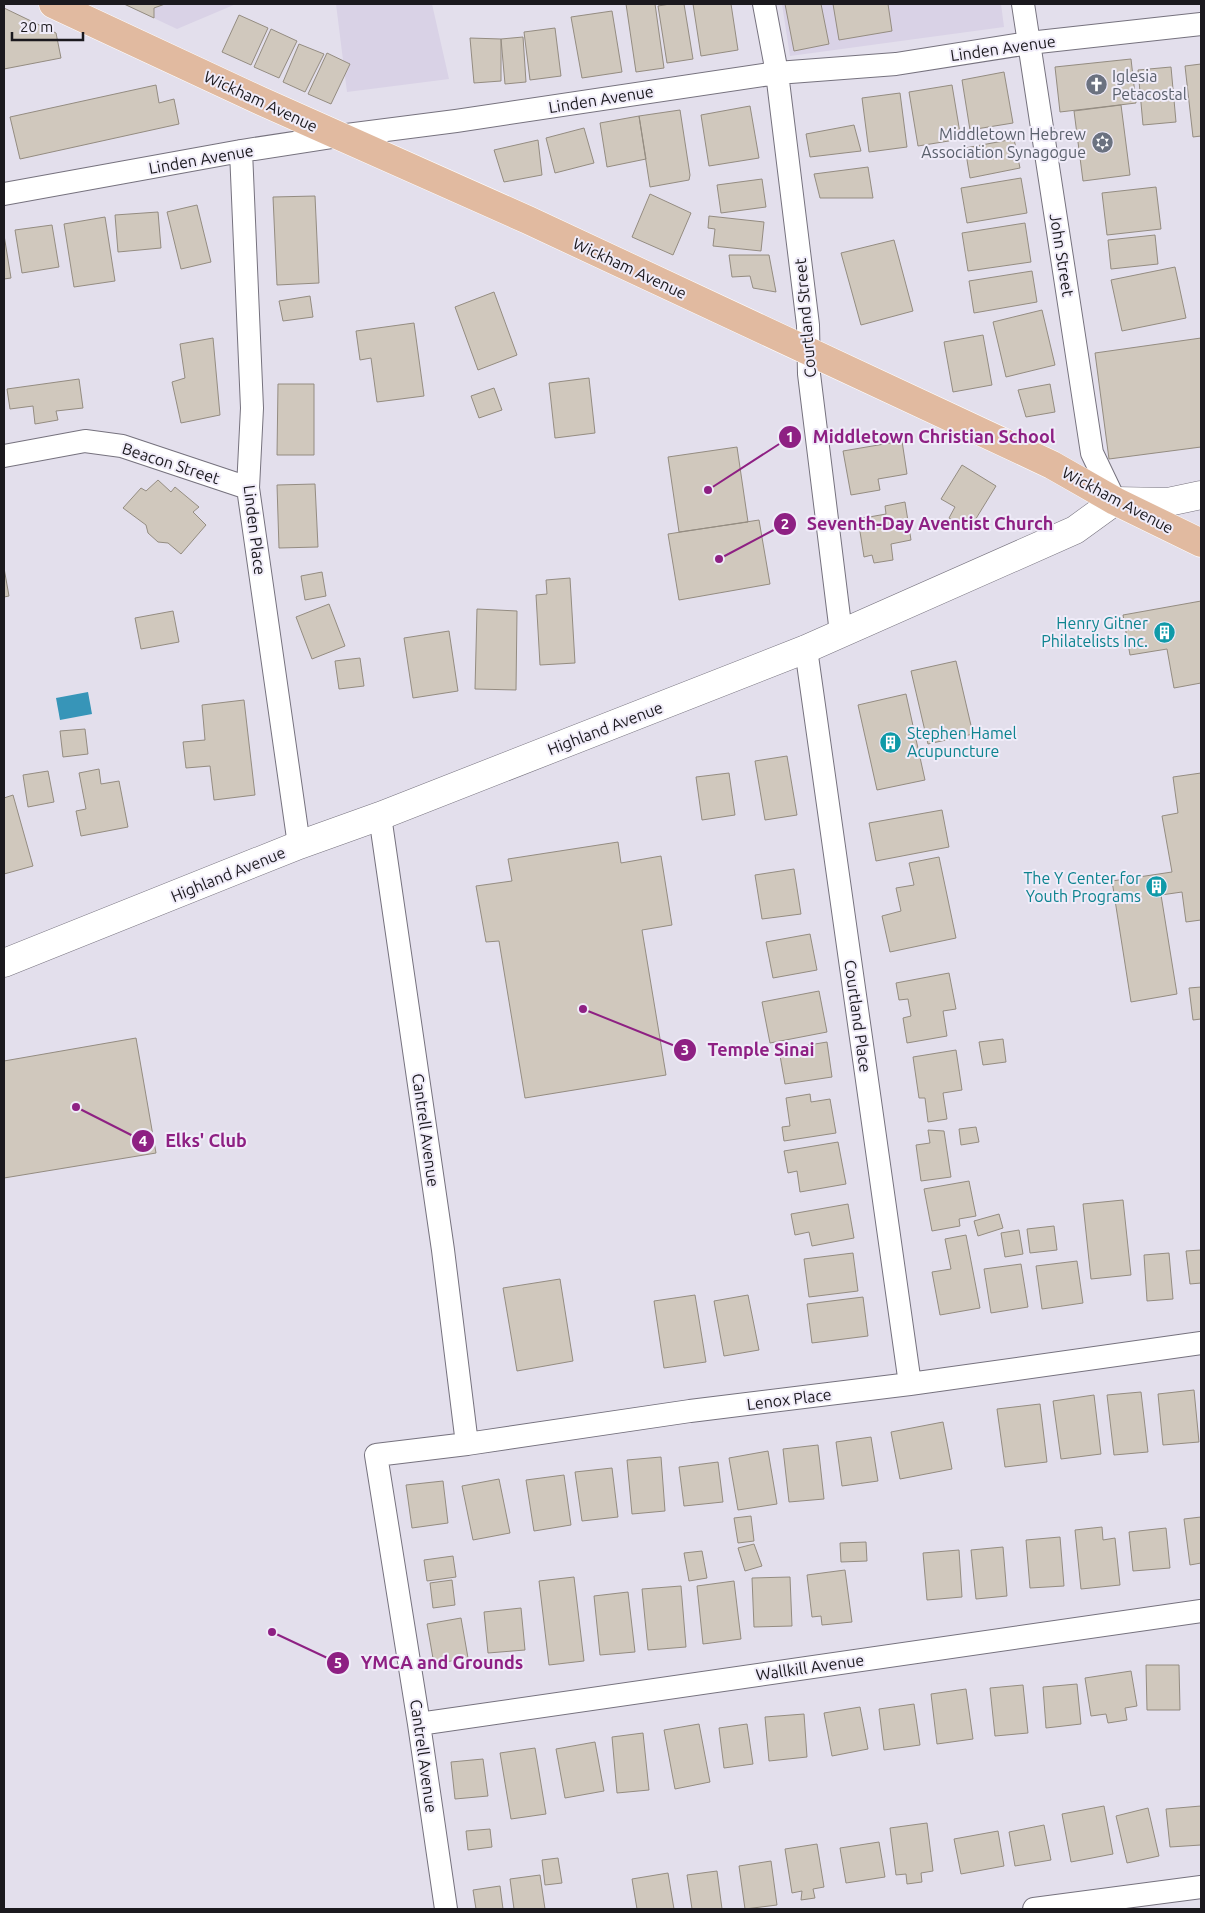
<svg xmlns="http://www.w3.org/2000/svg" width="1205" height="1913" viewBox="0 0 1205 1913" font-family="Ubuntu,sans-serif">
	<rect width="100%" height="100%" fill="#e3dfec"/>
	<path fill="#d9d2e6" d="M 124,4 L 236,4 L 177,29 Z
		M 336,4 L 432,4 L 449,79 L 347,92 Z
		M 782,4 L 1001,4 L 1004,27 L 790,56 Z"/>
	<path fill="#3795b8" d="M 88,692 L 92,714 L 60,720 L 56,698 Z"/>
	<path fill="#d0c8bd" stroke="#948c81" d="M 124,4 L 165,4 L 154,8 L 154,18 Z
		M 626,4 L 655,4 L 664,68 L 636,72 Z
		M 670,4 L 684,4 L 693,59 L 667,63 L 658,6 Z
		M 693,4 L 731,4 L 738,50 L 701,56 Z
		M 785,4 L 821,4 L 829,44 L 794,51 Z
		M 833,4 L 888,4 L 892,31 L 839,40 Z
		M 4,8 L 56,33 L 61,58 L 4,69 Z
		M 612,11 L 622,72 L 582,78 L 571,17 Z
		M 239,15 L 268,28 L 251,65 L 222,52 Z
		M 555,28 L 561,76 L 530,80 L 524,32 Z
		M 271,29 L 297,41 L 279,78 L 254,67 Z
		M 523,37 L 526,82 L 505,84 L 501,39 Z
		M 470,38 L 501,39 L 501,81 L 474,83 Z
		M 299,44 L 324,54 L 305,92 L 283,82 Z
		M 327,53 L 350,64 L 331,104 L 308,94 Z
		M 1131,59 L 1136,103 L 1060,112 L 1055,67 Z
		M 1201,64 L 1201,136 L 1193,137 L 1185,66 Z
		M 1171,67 L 1176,122 L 1143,125 L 1138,70 Z
		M 1004,72 L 1013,123 L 970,130 L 962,80 Z
		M 156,85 L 159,103 L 174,99 L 179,124 L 20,159 L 10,117 Z
		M 952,85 L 961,139 L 918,146 L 909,92 Z
		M 900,93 L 907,147 L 869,152 L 862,98 Z
		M 1121,105 L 1130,175 L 1083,181 L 1074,111 Z
		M 750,106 L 759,158 L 709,166 L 701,115 Z
		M 680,110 L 690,175 L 689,180 L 650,187 L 639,116 Z
		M 639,116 L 646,159 L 607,167 L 600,123 Z
		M 854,125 L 861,151 L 810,157 L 806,134 Z
		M 584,128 L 594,163 L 555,173 L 546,138 Z
		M 1014,139 L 1020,168 L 970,178 L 965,148 Z
		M 538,140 L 542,175 L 504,182 L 494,150 Z
		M 868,167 L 873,198 L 820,198 L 814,174 Z
		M 1021,178 L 1027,213 L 967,223 L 961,188 Z
		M 762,179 L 766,207 L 721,213 L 717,185 Z
		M 1156,187 L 1161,229 L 1107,235 L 1102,193 Z
		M 650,194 L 691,213 L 673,255 L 632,237 Z
		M 315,196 L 319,283 L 277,285 L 273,197 Z
		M 197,205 L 211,262 L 181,269 L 167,212 Z
		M 158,212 L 161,248 L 118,252 L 115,215 Z
		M 709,216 L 764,222 L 761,251 L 713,246 L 715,229 L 708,228 Z
		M 105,217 L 115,281 L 74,287 L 64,224 Z
		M 1025,223 L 1031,262 L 968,271 L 962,233 Z
		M 52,225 L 59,267 L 22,273 L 15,230 Z
		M 4,235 L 11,278 L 4,279 Z
		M 1155,235 L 1158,264 L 1111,269 L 1108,240 Z
		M 894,240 L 913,311 L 861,325 L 841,253 Z
		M 729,255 L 769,255 L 776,292 L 753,288 L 750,276 L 732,277 Z
		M 1175,267 L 1186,318 L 1122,331 L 1111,280 Z
		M 1032,271 L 1037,302 L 974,313 L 969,281 Z
		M 494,292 L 517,355 L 478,370 L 455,307 Z
		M 310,296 L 313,317 L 283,321 L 279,301 Z
		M 1042,310 L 1055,365 L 1006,377 L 993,322 Z
		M 414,323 L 424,396 L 377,402 L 371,358 L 360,360 L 356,331 Z
		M 983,335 L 992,385 L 953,392 L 944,342 Z
		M 213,338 L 220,415 L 181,423 L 172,382 L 185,378 L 180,344 Z
		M 1201,338 L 1201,447 L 1109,459 L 1095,353 Z
		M 589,378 L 595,433 L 555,438 L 549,383 Z
		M 79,379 L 83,408 L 56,411 L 58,420 L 35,424 L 33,406 L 10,409 L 7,389 Z
		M 278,384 L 314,384 L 314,455 L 277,455 Z
		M 1050,384 L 1055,412 L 1026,417 L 1018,390 Z
		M 494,388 L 502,410 L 479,418 L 471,396 Z
		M 902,441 L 907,474 L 878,479 L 880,490 L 851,495 L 843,451 Z
		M 737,447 L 748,522 L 679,532 L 668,457 Z
		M 962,465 L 996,486 L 969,530 L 949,518 L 955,507 L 941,499 Z
		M 158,480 L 171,492 L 175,487 L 199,507 L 193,512 L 206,525 L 181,554 L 168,543 L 158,542 L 148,533 L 146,525 L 123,508 L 141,488 L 146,491 Z
		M 315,484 L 318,547 L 279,548 L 277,485 Z
		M 905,502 L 911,540 L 891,544 L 893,560 L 874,563 L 872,555 L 864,557 L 858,519 L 886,514 L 885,506 Z
		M 759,520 L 770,584 L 679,600 L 668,534 Z
		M 4,568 L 9,596 L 4,597 Z
		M 322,572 L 326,596 L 305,600 L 301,576 Z
		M 570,578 L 575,663 L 540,665 L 536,595 L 547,594 L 546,580 Z
		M 1201,601 L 1201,683 L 1174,688 L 1167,649 L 1130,655 L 1123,615 Z
		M 329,604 L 345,646 L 312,659 L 296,617 Z
		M 477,609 L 517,611 L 516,690 L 475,689 Z
		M 173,611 L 179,642 L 141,649 L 135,618 Z
		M 449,631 L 458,691 L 413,698 L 404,638 Z
		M 360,658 L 364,686 L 339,689 L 335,661 Z
		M 956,661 L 973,734 L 928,744 L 911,671 Z
		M 906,694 L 925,780 L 877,790 L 858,705 Z
		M 244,700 L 255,795 L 214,800 L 210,766 L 186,768 L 183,742 L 205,740 L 202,705 Z
		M 85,729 L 88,754 L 63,757 L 60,731 Z
		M 787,756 L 797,815 L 765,820 L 755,761 Z
		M 99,769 L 101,784 L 119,781 L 128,827 L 81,836 L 76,811 L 86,809 L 79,773 Z
		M 48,771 L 54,802 L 28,807 L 23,775 Z
		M 729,773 L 735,815 L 702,820 L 696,777 Z
		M 1201,773 L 1201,920 L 1186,922 L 1182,892 L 1161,895 L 1177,994 L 1131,1002 L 1112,881 L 1172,872 L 1162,816 L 1178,813 L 1173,777 Z
		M 13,795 L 33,866 L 4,874 L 4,798 Z
		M 942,810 L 949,847 L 876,861 L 869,823 Z
		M 618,842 L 621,863 L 661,856 L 672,925 L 642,930 L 666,1075 L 525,1098 L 499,941 L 486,942 L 476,886 L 512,881 L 508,859 Z
		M 939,857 L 956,938 L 890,952 L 882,916 L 901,911 L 896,888 L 914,885 L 909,863 Z
		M 794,869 L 801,914 L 762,919 L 755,875 Z
		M 810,934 L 817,970 L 773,978 L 766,942 Z
		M 949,973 L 956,1009 L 943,1011 L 947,1036 L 907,1043 L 903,1018 L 911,1016 L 908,999 L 899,1000 L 896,983 Z
		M 1201,987 L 1201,1019 L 1193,1020 L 1189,988 Z
		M 819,991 L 827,1032 L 770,1043 L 762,1002 Z
		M 136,1038 L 156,1153 L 4,1178 L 4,1061 Z
		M 1003,1039 L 1006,1062 L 983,1065 L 979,1042 Z
		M 827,1042 L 832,1077 L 785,1084 L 779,1050 Z
		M 956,1050 L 962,1090 L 943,1093 L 947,1119 L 928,1122 L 925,1098 L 919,1098 L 913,1057 Z
		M 810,1094 L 811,1102 L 830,1099 L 836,1133 L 784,1141 L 782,1127 L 790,1126 L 786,1098 Z
		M 976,1127 L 979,1142 L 961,1145 L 959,1129 Z
		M 928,1130 L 944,1131 L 951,1177 L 921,1181 L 916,1145 L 930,1143 Z
		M 838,1142 L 846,1184 L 800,1192 L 797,1171 L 788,1173 L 784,1151 Z
		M 969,1181 L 976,1216 L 959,1219 L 960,1226 L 932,1231 L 924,1189 Z
		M 1123,1200 L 1131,1275 L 1091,1279 L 1083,1204 Z
		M 848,1204 L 854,1238 L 812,1246 L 809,1232 L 795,1235 L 791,1214 Z
		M 999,1214 L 1003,1228 L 978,1236 L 974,1221 Z
		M 1054,1226 L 1057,1250 L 1030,1253 L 1027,1229 Z
		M 1019,1230 L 1023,1254 L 1005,1257 L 1001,1233 Z
		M 966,1235 L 980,1308 L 940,1315 L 932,1272 L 951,1269 L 945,1239 Z
		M 1201,1250 L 1201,1283 L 1190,1284 L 1186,1251 Z
		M 853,1253 L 858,1291 L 809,1297 L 804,1259 Z
		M 1169,1253 L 1173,1299 L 1147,1301 L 1144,1255 Z
		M 1077,1261 L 1083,1303 L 1042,1309 L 1036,1266 Z
		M 1021,1264 L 1028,1307 L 991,1313 L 984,1269 Z
		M 560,1279 L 573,1361 L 517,1371 L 503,1288 Z
		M 695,1295 L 706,1362 L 664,1368 L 654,1301 Z
		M 748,1295 L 759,1350 L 724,1356 L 714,1301 Z
		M 863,1297 L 868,1336 L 812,1343 L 807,1304 Z
		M 1194,1390 L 1199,1442 L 1163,1445 L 1158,1394 Z
		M 1141,1392 L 1148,1452 L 1114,1455 L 1107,1395 Z
		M 1094,1395 L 1101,1454 L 1061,1459 L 1053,1401 Z
		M 1040,1404 L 1047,1462 L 1005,1467 L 997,1409 Z
		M 943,1422 L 952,1469 L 900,1479 L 891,1432 Z
		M 871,1437 L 878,1481 L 842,1486 L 836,1442 Z
		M 818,1445 L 824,1499 L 789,1502 L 783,1449 Z
		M 768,1451 L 777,1504 L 738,1510 L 729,1458 Z
		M 661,1457 L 665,1511 L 632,1514 L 627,1460 Z
		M 718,1462 L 723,1502 L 684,1506 L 679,1467 Z
		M 612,1468 L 618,1517 L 582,1521 L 575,1472 Z
		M 564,1475 L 571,1525 L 534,1531 L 526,1480 Z
		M 499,1479 L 510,1533 L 473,1540 L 462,1486 Z
		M 443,1481 L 448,1523 L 412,1528 L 406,1485 Z
		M 751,1516 L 754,1541 L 738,1543 L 734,1518 Z
		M 1201,1517 L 1201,1563 L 1190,1565 L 1184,1519 Z
		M 1102,1527 L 1103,1540 L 1115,1538 L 1120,1585 L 1081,1589 L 1075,1530 Z
		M 1166,1528 L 1170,1568 L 1133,1571 L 1129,1532 Z
		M 1060,1537 L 1064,1586 L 1030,1588 L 1026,1540 Z
		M 866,1542 L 867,1561 L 841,1562 L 840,1543 Z
		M 754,1544 L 762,1566 L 745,1571 L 738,1548 Z
		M 1003,1547 L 1007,1596 L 976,1599 L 971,1550 Z
		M 959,1550 L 962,1597 L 927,1600 L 923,1553 Z
		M 702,1551 L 707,1578 L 689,1581 L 684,1553 Z
		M 453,1556 L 456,1577 L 427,1581 L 424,1560 Z
		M 845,1570 L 852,1622 L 822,1625 L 821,1616 L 812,1617 L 807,1575 Z
		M 574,1577 L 584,1661 L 549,1665 L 539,1581 Z
		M 790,1577 L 792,1626 L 754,1627 L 752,1578 Z
		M 452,1580 L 455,1605 L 433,1608 L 430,1583 Z
		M 734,1581 L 741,1639 L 703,1644 L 697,1586 Z
		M 681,1586 L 686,1647 L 648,1650 L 642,1589 Z
		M 628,1592 L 635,1652 L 600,1655 L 594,1596 Z
		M 521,1608 L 525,1650 L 488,1653 L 484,1612 Z
		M 461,1618 L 468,1658 L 434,1664 L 427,1624 Z
		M 1146,1665 L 1179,1665 L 1180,1710 L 1147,1710 Z
		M 1131,1671 L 1137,1706 L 1125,1708 L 1127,1720 L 1108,1723 L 1106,1714 L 1091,1716 L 1085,1678 Z
		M 1077,1684 L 1081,1724 L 1046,1728 L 1043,1687 Z
		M 1023,1685 L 1028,1733 L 995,1736 L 990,1688 Z
		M 966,1689 L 973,1739 L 937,1744 L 931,1694 Z
		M 914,1704 L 920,1745 L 884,1750 L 879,1709 Z
		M 860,1707 L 868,1749 L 832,1756 L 824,1713 Z
		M 804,1714 L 807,1757 L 769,1761 L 765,1717 Z
		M 699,1724 L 710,1782 L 675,1789 L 664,1730 Z
		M 747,1724 L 753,1764 L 724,1768 L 719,1728 Z
		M 643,1733 L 649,1790 L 617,1793 L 612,1737 Z
		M 595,1742 L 604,1791 L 565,1798 L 556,1749 Z
		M 535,1748 L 546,1814 L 511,1819 L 500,1753 Z
		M 483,1759 L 488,1796 L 455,1799 L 451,1762 Z
		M 1104,1806 L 1113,1854 L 1071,1862 L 1062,1814 Z
		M 1201,1806 L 1201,1845 L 1170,1847 L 1166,1809 Z
		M 1148,1808 L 1159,1856 L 1127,1863 L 1116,1816 Z
		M 927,1823 L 933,1871 L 921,1873 L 922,1882 L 907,1884 L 906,1874 L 896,1875 L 890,1828 Z
		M 1044,1825 L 1051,1860 L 1015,1866 L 1009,1832 Z
		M 490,1829 L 492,1847 L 468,1850 L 466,1831 Z
		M 998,1831 L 1004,1866 L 961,1874 L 954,1839 Z
		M 879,1842 L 885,1877 L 846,1883 L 840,1848 Z
		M 817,1844 L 824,1887 L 813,1889 L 815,1898 L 801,1900 L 802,1891 L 792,1893 L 785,1849 Z
		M 558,1858 L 562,1883 L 545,1885 L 542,1860 Z
		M 771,1861 L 777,1905 L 745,1909 L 739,1866 Z
		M 717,1871 L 722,1909 L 692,1909 L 687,1875 Z
		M 668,1873 L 674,1909 L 637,1909 L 632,1879 Z
		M 540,1875 L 545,1909 L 514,1909 L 510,1879 Z
		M 500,1886 L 503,1909 L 476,1909 L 473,1890 Z"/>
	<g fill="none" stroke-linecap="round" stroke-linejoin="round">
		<defs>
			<path id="minor" d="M 764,4 L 777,73 L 808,325 L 809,374 L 841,633
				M 1023,4 L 1092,453 L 1115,501
				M 241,151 L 252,408 L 248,488 L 299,845
				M 4,194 L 241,151 L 339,136 L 456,121 L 777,73 L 896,64 L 1029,43 L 1201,24
				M 4,456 L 85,441 L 122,446 L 248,488
				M 806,649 L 910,1384
				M 380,816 L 443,1250 L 467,1444
				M 419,1724 L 1201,1611
				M 446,1909 L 419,1724 L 376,1455 L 467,1444 L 690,1411 L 910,1384 L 1201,1343
				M 1034,1909 L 1201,1887"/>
			<path id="tertiary" d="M 4,963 L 299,845 L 380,816 L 806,649 L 1075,530 L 1115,501 L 1168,502 L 1201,495"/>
			<path id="primary" d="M 53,4 L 261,101 L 528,220 L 1052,465 L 1115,501 L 1201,543"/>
		</defs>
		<use href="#minor" stroke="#76727e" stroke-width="24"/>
		<use href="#tertiary" stroke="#76727e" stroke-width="29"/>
		<use href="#primary" stroke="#fff" stroke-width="29"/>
		<use href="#minor" stroke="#fff" stroke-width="22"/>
		<use href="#tertiary" stroke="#fff" stroke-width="28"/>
		<use href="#primary" stroke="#e1baa0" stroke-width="28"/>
	</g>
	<defs>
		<symbol id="church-disc" viewBox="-11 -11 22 22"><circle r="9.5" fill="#6b7280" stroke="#f0ecf9"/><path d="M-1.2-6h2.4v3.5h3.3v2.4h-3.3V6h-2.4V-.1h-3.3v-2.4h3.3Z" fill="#fff"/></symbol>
		<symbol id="synagogue-disc" viewBox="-11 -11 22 22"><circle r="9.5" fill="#6b7280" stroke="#f0ecf9"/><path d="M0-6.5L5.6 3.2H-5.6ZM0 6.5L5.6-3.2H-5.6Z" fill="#fff"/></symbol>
		<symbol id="building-disc" viewBox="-11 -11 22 22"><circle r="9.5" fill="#0f9aa8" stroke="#f0ecf9"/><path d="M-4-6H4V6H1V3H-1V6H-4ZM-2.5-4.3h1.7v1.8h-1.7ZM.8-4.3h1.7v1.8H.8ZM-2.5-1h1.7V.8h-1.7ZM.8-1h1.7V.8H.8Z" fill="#fff"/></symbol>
	</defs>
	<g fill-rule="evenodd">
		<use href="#church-disc" x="1084" y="72" width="25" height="25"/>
		<use href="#synagogue-disc" x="1090" y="130" width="25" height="25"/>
		<use href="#building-disc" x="1152" y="620" width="25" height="25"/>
		<use href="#building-disc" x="878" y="730" width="25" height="25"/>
		<use href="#building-disc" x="1144" y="874" width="25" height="25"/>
	</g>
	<g text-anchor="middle" stroke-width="4" stroke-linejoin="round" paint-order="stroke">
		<g font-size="16" fill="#1b191e" stroke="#f0ecf9">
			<text transform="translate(1003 48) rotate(-8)" y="6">Linden Avenue</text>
			<text transform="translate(601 99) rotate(-9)" y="6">Linden Avenue</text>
			<text transform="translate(261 101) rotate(25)" y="6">Wickham Avenue</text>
			<text transform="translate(201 159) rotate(-10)" y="6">Linden Avenue</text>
			<text transform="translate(1062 255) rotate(81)" y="6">John Street</text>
			<text transform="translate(630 268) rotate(25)" y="6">Wickham Avenue</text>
			<text transform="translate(805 318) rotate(-95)" y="6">Courtland Street</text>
			<text transform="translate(171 463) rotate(18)" y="6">Beacon Street</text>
			<text transform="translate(1118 500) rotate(28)" y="6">Wickham Avenue</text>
			<text transform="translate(255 530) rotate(83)" y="6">Linden Place</text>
			<text transform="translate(605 728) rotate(-21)" y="6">Highland Avenue</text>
			<text transform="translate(228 874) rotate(-22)" y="6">Highland Avenue</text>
			<text transform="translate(858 1016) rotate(82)" y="6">Courtland Place</text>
			<text transform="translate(426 1130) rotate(82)" y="6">Cantrell Avenue</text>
			<text transform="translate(789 1399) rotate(-7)" y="6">Lenox Place</text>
			<text transform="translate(810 1667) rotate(-8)" y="6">Wallkill Avenue</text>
			<text transform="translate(424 1756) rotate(82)" y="6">Cantrell Avenue</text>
		</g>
		<g font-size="16" fill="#5b616d" stroke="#f0ecf9" text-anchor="start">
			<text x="1112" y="82">Iglesia<tspan x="1112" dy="18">Petacostal</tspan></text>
			<text x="1086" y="140" text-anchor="end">Middletown Hebrew<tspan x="1086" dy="18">Association Synagogue</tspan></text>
		</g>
		<g font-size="16" fill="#0d838f" stroke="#f0ecf9" text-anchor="end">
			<text x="1148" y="629">Henry Gitner<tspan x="1148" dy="18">Philatelists Inc.</tspan></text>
			<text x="907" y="739" text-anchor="start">Stephen Hamel<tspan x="907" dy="18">Acupuncture</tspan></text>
			<text x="1141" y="884">The Y Center for<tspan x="1141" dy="18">Youth Programs</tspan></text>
		</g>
	</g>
	<path fill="none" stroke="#8e2083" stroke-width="2" d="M708 490L790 437M719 559L785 524M583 1009L685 1050M76 1107L143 1141M272 1632L338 1663"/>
	<g fill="#8e2083" stroke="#f0ecf9" stroke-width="2">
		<circle cx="708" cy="490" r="5"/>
		<circle cx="719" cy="559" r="5"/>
		<circle cx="583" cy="1009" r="5"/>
		<circle cx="76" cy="1107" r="5"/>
		<circle cx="272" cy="1632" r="5"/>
		<circle cx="790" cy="437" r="12"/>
		<circle cx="785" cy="524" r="12"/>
		<circle cx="685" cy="1050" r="12"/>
		<circle cx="143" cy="1141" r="12"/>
		<circle cx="338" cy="1663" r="12"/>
	</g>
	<g font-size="15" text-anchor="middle" font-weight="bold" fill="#fff">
		<text x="790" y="442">1</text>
		<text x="785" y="529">2</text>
		<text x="685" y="1055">3</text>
		<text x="143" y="1146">4</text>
		<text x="338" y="1668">5</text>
	</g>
	<g font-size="18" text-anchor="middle" font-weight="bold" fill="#8e2083" stroke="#f0ecf9" stroke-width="4" stroke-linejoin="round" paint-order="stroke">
		<text x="934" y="443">Middletown Christian School</text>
		<text x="930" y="530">Seventh-Day Aventist Church</text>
		<text x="761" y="1056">Temple Sinai</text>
		<text x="206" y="1147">Elks' Club</text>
		<text x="442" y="1669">YMCA and Grounds</text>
	</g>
	<rect width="1205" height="1913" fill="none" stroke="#1b191e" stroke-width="10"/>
	<path d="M12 32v8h71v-8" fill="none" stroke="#1b191e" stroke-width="2.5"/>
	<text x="20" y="32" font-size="15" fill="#1b191e" stroke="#f0ecf9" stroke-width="4" paint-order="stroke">20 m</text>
</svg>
